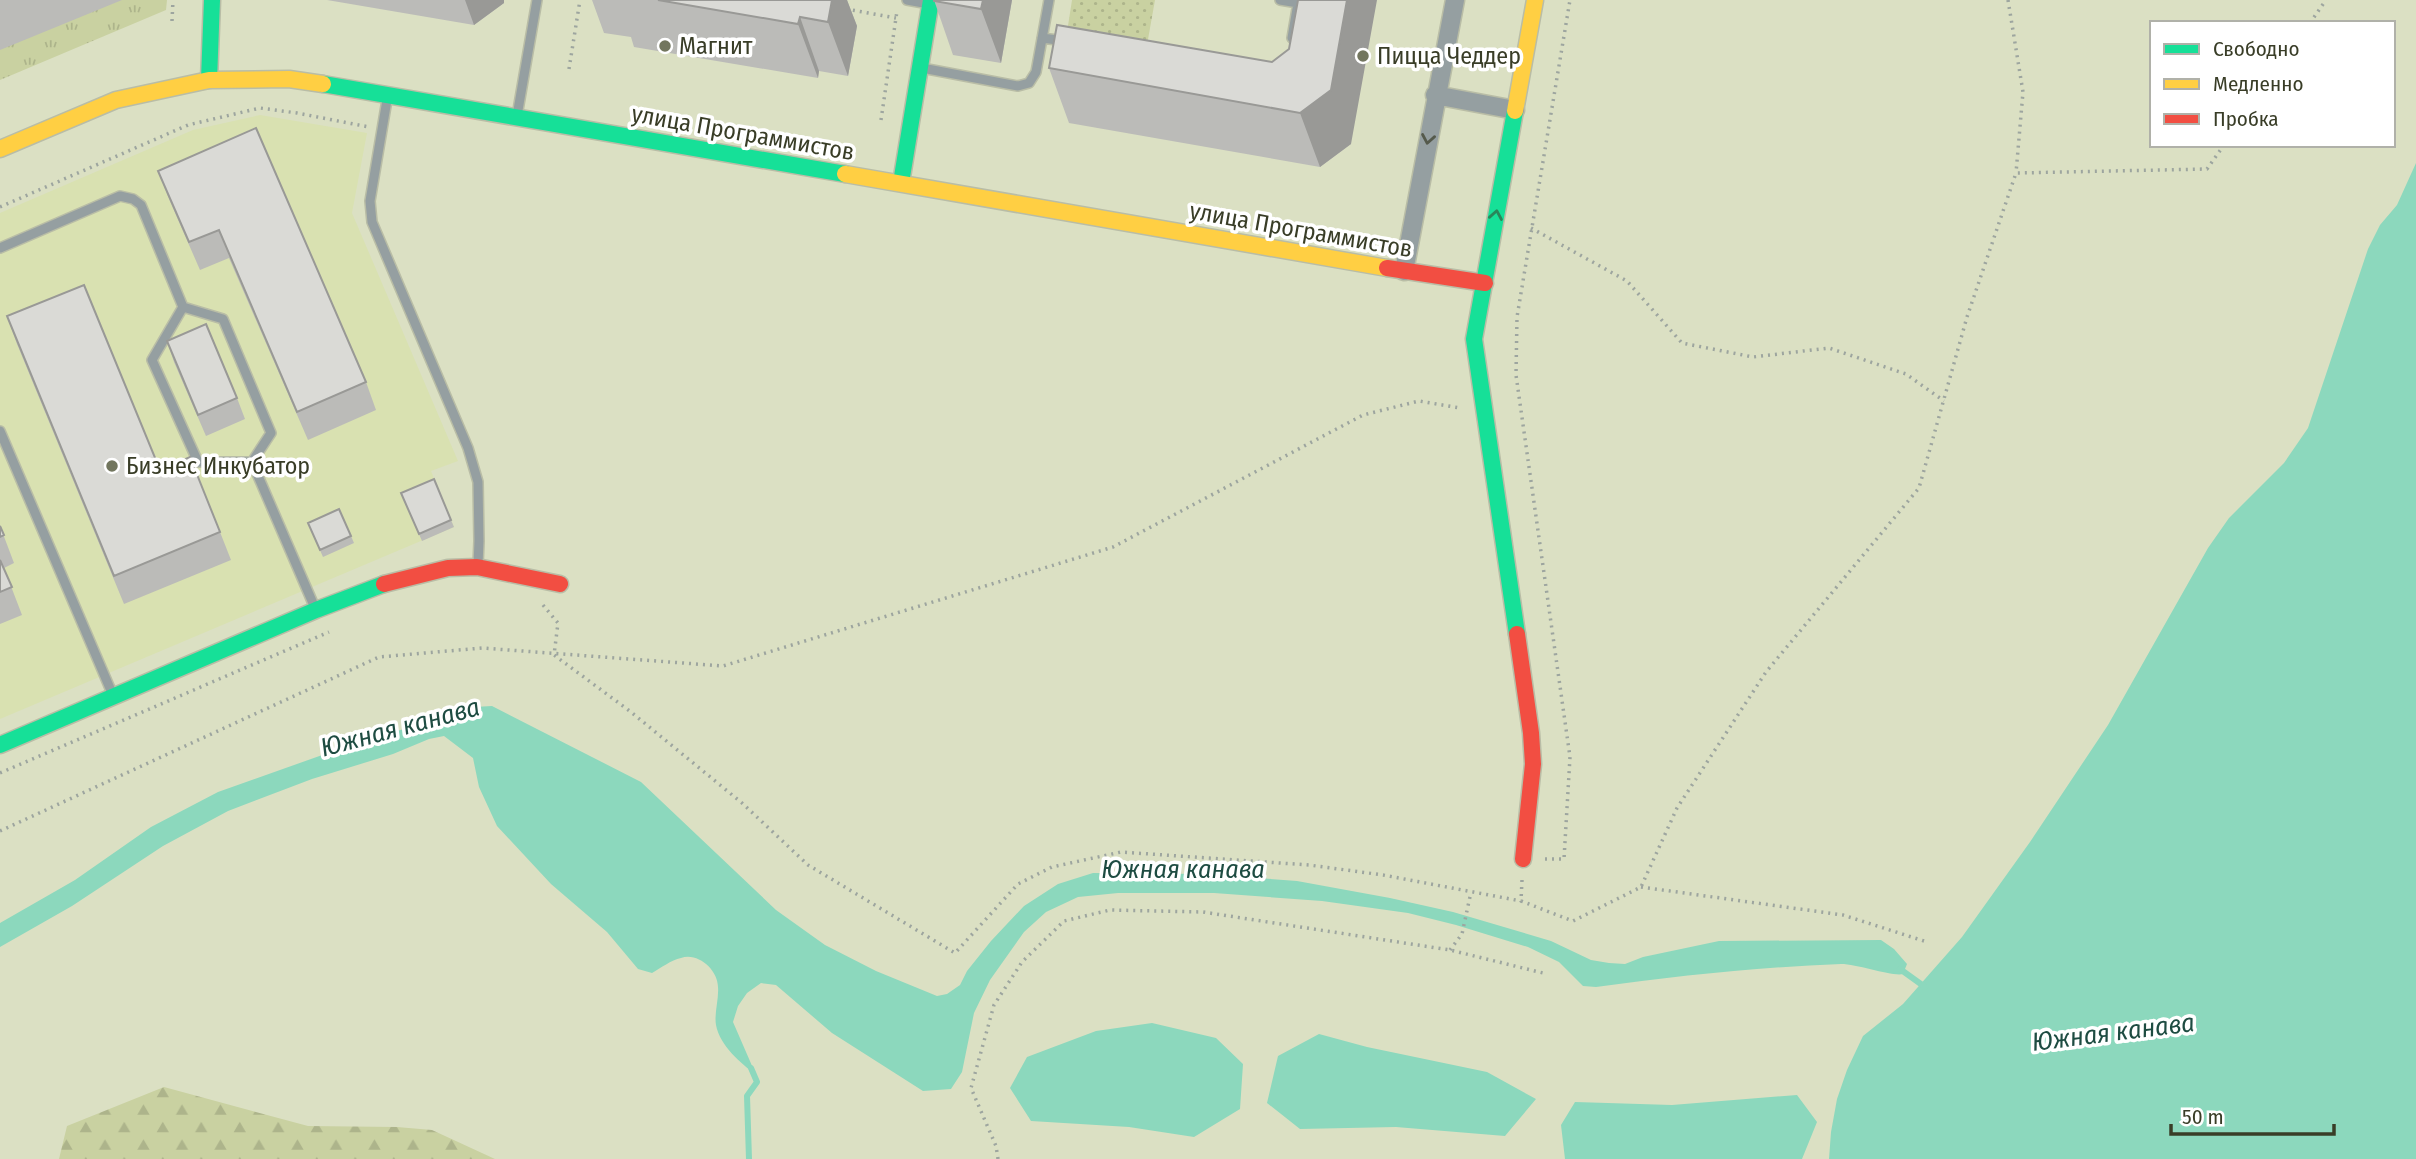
<svg xmlns="http://www.w3.org/2000/svg" width="2416" height="1159" viewBox="0 0 2416 1159" font-family="'Fira Sans Condensed',sans-serif">
	<defs>
		<pattern id="grass-tufts" width="24" height="20" patternUnits="userSpaceOnUse" patternTransform="scale(1.75)"><rect width="24" height="20" fill="#c9d1a1"/><path d="M3 7l-1-3M5 7V3M7 7l1-3M15 17l-1-3M17 17v-4M19 17l1-3" fill="none" stroke="#adb48b"/></pattern>
		<pattern id="forest-firs" width="22" height="20" patternUnits="userSpaceOnUse" patternTransform="scale(1.75)"><rect width="22" height="20" fill="#c9d1a1"/><path d="M5 1l3.5 6h-7zM16 11l3.5 6h-7z" fill="#adb48b"/></pattern>
		<pattern id="park-dots" width="8" height="8" patternUnits="userSpaceOnUse" patternTransform="scale(1.75)"><rect width="8" height="8" fill="#c9d1a1"/><path d="M2 2h.1M6 6h.1" fill="none" stroke="#adb48b" stroke-width="1.8" stroke-linecap="round"/></pattern>
	</defs>
	<rect width="100%" height="100%" fill="#dbe0c3"/>
	<path fill="#d9e1b1" d="M 260,115 L 367,133 L 352,213 L 458,461 L 431,471 L 454,527 L 0,719 L 0,213 L 193,130 Z"/>
	<path fill="url(#grass-tufts)" d="M 0,0 L 167,0 L 166,10 L 0,80 Z"/>
	<path fill="url(#forest-firs)" d="M 164,1087 L 308,1126 L 397,1127 L 432,1130 L 495,1159 L 59,1159 L 67,1126 Z"/>
	<path fill="url(#park-dots)" d="M 1072,0 L 1155,0 L 1147,45 L 1067,32 Z"/>
	<path fill="#8cd8bd" d="M 2416,163 L 2416,1159 L 1829,1159 L 1831,1132 L 1837,1099 L 1847,1070 L 1863,1036 L 1903,1004 L 1962,937 L 2030,842 L 2108,725 L 2208,548 L 2229,518 L 2284,463 L 2308,428 L 2368,249 L 2380,225 L 2397,205 Z
		M 492,706 L 641,782 L 776,910 L 825,945 L 876,971 L 937,996 L 947,994 L 960,985 L 967,971 L 991,941 L 1024,906 L 1058,884 L 1093,873 L 1205,874 L 1297,881 L 1390,898 L 1453,912 L 1551,941 L 1591,960 L 1609,963 L 1625,964 L 1643,957 L 1719,941 L 1881,940 L 1894,949 L 1907,964 L 1903,974 C 1893,977 1858,964 1841,964 C 1759,967 1677,976 1596,987 L 1583,986 L 1559,962 L 1528,947 L 1456,925 L 1408,913 L 1322,901 L 1214,893 L 1118,893 L 1078,897 L 1046,912 L 1024,932 L 990,980 L 974,1013 L 962,1072 L 951,1089 L 923,1091 L 832,1033 L 776,985 L 761,983 L 747,993 L 738,1006 L 733,1022 L 756,1075 C 741,1063 720,1046 716,1025 C 714,1013 719,999 718,987 C 718,970 698,952 681,958 C 671,960 661,968 652,973 L 638,969 L 607,932 L 551,884 L 497,826 L 479,787 L 473,758 L 444,736 L 429,739 L 393,754 L 312,779 L 228,811 L 163,846 L 72,906 L 0,947 L 0,923 L 75,880 L 151,827 L 218,792 L 373,737 L 432,722 L 461,721 L 474,707 Z
		M 1152,1023 L 1216,1038 L 1243,1064 L 1240,1109 L 1194,1137 L 1129,1127 L 1031,1121 L 1010,1088 L 1027,1057 L 1096,1031 Z
		M 1319,1034 L 1367,1047 L 1487,1072 L 1536,1099 L 1505,1136 L 1396,1127 L 1300,1129 L 1267,1103 L 1278,1056 Z
		M 1797,1095 L 1817,1122 L 1802,1159 L 1565,1159 L 1561,1125 L 1575,1102 L 1672,1105 Z"/>
	<g fill="none" stroke-linecap="round" stroke-linejoin="round">
		<path stroke="#8cd8bd" stroke-width="6" d="M 1900,969 L 1925,987
			M 749,1159 L 747,1096 L 757,1082 L 751,1068"/>
		<defs>
			<path id="lane" d="M 907,0 L 929,4
				M 1280,0 L 1298,3 L 1292,38
				M 1042,38 L 1065,41
				M 922,68 L 1018,86 L 1029,83 L 1036,72 L 1049,0
				M 388,94 L 370,201 L 372,222 L 468,448 L 478,482 L 479,541 L 478,565
				M 517,116 L 537,0
				M 0,248 L 120,196 L 133,199 L 141,205 L 183,307 L 152,360 L 198,462 L 252,462 L 315,608
				M 183,307 L 223,319 L 271,433 L 252,462
				M 0,431 L 112,693"/>
			<path id="street" d="M 1435,95 L 1515,110
				M 1404,271 L 1455,0"/>
			<path id="fast" d="M 209,80 L 212,0
				M 323,84 L 845,174
				M 1515,111 L 1474,339 L 1517,634
				M 901,183 L 931,0
				M 0,745 L 316,610 L 384,584"/>
			<path id="slow" d="M 1515,111 L 1535,0
				M 0,149 L 116,100 L 209,80 L 289,79 L 323,84
				M 845,174 L 1387,268"/>
			<path id="jam" d="M 1387,268 L 1485,283
				M 384,584 L 448,568 L 477,567 L 560,584
				M 1517,634 L 1531,733 L 1533,764 L 1523,859"/>
		</defs>
		<use href="#lane" stroke="#b9bda6" stroke-width="12"/>
		<use href="#street" stroke="#b9bda6" stroke-width="21"/>
		<use href="#fast" stroke="#b9bda6" stroke-width="19"/>
		<use href="#slow" stroke="#b9bda6" stroke-width="19"/>
		<use href="#jam" stroke="#b9bda6" stroke-width="19"/>
		<path stroke="#9da59f" stroke-width="3.5" stroke-dasharray="2 5" stroke-linecap="butt" d="M 2008,0 L 2023,92 L 2016,173
			M 846,9 L 896,18
			M 172,21 L 173,0
			M 2310,23 L 2326,0
			M 569,69 L 580,0
			M 881,120 L 897,11
			M 0,207 L 188,125 L 260,108 L 297,113 L 369,127
			M 1531,228 L 1627,281 L 1682,343 L 1753,357 L 1829,348 L 1906,374 L 1944,401
			M 543,605 L 558,623 L 554,655 L 631,712 L 742,803 L 808,865 L 955,953 L 1018,884 L 1052,867 L 1121,852 L 1309,865 L 1383,875 L 1521,901
			M 0,773 L 329,632
			M 0,831 L 379,657 L 482,648 L 723,666 L 1113,547 L 1363,415 L 1419,401 L 1460,408
			M 1545,859 L 1564,859 L 1570,757 L 1516,375 L 1517,317 L 1570,0
			M 1522,880 L 1521,901 L 1573,921 L 1641,887 L 1677,808 L 1766,672 L 1919,488 L 1967,317 L 2016,173 L 2207,169 L 2224,145
			M 1641,887 L 1843,915 L 1924,941
			M 1450,950 L 1462,934 L 1471,892
			M 998,1159 L 996,1146 L 971,1088 L 994,1005 L 1022,962 L 1064,921 L 1110,910 L 1203,912 L 1450,950 L 1543,973"/>
		<use href="#lane" stroke="#959fa1" stroke-width="9"/>
		<use href="#street" stroke="#959fa1" stroke-width="18"/>
		<use href="#fast" stroke="#16e098" stroke-width="16"/>
		<use href="#slow" stroke="#ffcf43" stroke-width="16"/>
		<use href="#jam" stroke="#f24e42" stroke-width="16"/>
	</g>
	<path fill="#bbbbb8" d="M 0,0 L 122,0 L 0,50 Z
		M 327,0 L 504,0 L 504,3 L 474,25 Z
		M 592,0 L 847,0 L 857,26 L 848,76 L 819,71 L 818,78 L 634,47 L 631,37 L 604,33 Z
		M 934,0 L 1012,0 L 1001,63 L 953,55 Z
		M 1272,62 L 1351,144 L 1320,167 L 1069,123 L 1049,68 Z
		M 256,128 L 366,382 L 376,410 L 308,440 L 229,258 L 200,270 L 169,199 L 158,171 Z
		M 7,316 L 220,532 L 231,560 L 124,604 L 17,344 Z
		M 167,341 L 237,398 L 245,419 L 206,436 L 174,362 Z
		M 404,500 L 451,520 L 454,527 L 422,541 Z
		M 308,523 L 351,536 L 354,543 L 323,557 Z
		M 0,526 L 14,563 L 4,568 L 22,615 L 0,624 Z"/>
	<path fill="#999996" d="M 465,0 L 504,0 L 504,3 L 474,25 Z
		M 832,0 L 847,0 L 857,26 L 848,76 L 828,22 Z
		M 983,0 L 1012,0 L 1001,63 L 981,9 Z
		M 1347,0 L 1377,0 L 1351,144 L 1320,167 L 1300,113 Z
		M 800,17 L 819,71 L 818,78 L 798,24 Z"/>
	<path fill="#dadad6" stroke="#999996" stroke-width="2" d="M 658,0 L 832,0 L 828,22 L 800,17 L 798,24 Z
		M 934,0 L 983,0 L 981,9 L 934,1 Z
		M 1298,0 L 1347,0 L 1331,90 L 1300,113 L 1049,68 L 1057,25 L 1272,62 L 1289,49 Z
		M 256,128 L 366,382 L 297,412 L 219,230 L 189,242 L 158,171 Z
		M 84,285 L 160,470 L 190,457 L 220,532 L 114,576 L 7,316 Z
		M 206,324 L 237,398 L 198,415 L 167,341 Z
		M 434,479 L 451,520 L 419,534 L 401,493 Z
		M 339,509 L 351,536 L 320,550 L 308,523 Z
		M 0,526 L 4,535 L 0,537 Z
		M 0,560 L 12,587 L 0,592 Z"/>
	<defs><path id="oneway-chevron" d="M-2-3.5L2.5 0L-2 3.5" fill="none" stroke-width="1.6" stroke-linecap="round" stroke-linejoin="round" transform="scale(1.75)"/></defs>
	<use stroke="#555a4c" href="#oneway-chevron" transform="translate(1428 139) rotate(100)"/>
	<use stroke="#29865a" href="#oneway-chevron" transform="translate(1496 215) rotate(-80)"/>
	<g fill="#72765e" stroke="#fff" stroke-width="2.5">
		<circle cx="665" cy="46" r="7"/>
		<circle cx="1363" cy="56" r="7"/>
		<circle cx="112" cy="466" r="7"/>
	</g>
	<g text-anchor="middle" stroke-width="7" stroke-linejoin="round" paint-order="stroke">
		<g font-size="24" fill="#393d27" stroke="#fff" text-anchor="start">
			<text x="679" y="54">Магнит</text>
			<text x="1377" y="64">Пицца Чеддер</text>
			<text x="126" y="474">Бизнес Инкубатор</text>
		</g>
		<g font-size="24" fill="#393d27" stroke="#fff">
			<text transform="translate(743 133) rotate(10)" y="8">улица Программистов</text>
			<text transform="translate(1301 230) rotate(10)" y="8">улица Программистов</text>
		</g>
		<g font-size="26" font-style="italic" fill="#1e4c42" stroke="#fff">
			<text transform="translate(400 727) rotate(-15)" y="9">Южная канава</text>
			<text x="1183" y="878">Южная канава</text>
			<text transform="translate(2113 1032) rotate(-7)" y="9">Южная канава</text>
		</g>
	</g>
	<rect x="2150" y="21" width="245" height="126" fill="#ffffff" stroke="#b0b1a9" stroke-width="2"/>
	<rect x="2164" y="44" width="35" height="10" fill="#16e098" stroke="#b0b1a9" stroke-width="2"/>
	<text x="2213" y="56" font-size="21" fill="#393d27">Свободно</text>
	<rect x="2164" y="79" width="35" height="10" fill="#ffcf43" stroke="#b0b1a9" stroke-width="2"/>
	<text x="2213" y="91" font-size="21" fill="#393d27">Медленно</text>
	<rect x="2164" y="114" width="35" height="10" fill="#f24e42" stroke="#b0b1a9" stroke-width="2"/>
	<text x="2213" y="126" font-size="21" fill="#393d27">Пробка</text>
	<path d="M2171 1124v10h163v-10" fill="none" stroke="#393d27" stroke-width="3.5"/>
	<text x="2182" y="1124" font-size="21" fill="#393d27" stroke="#ffffff" stroke-width="5" paint-order="stroke">50 m</text>
</svg>
